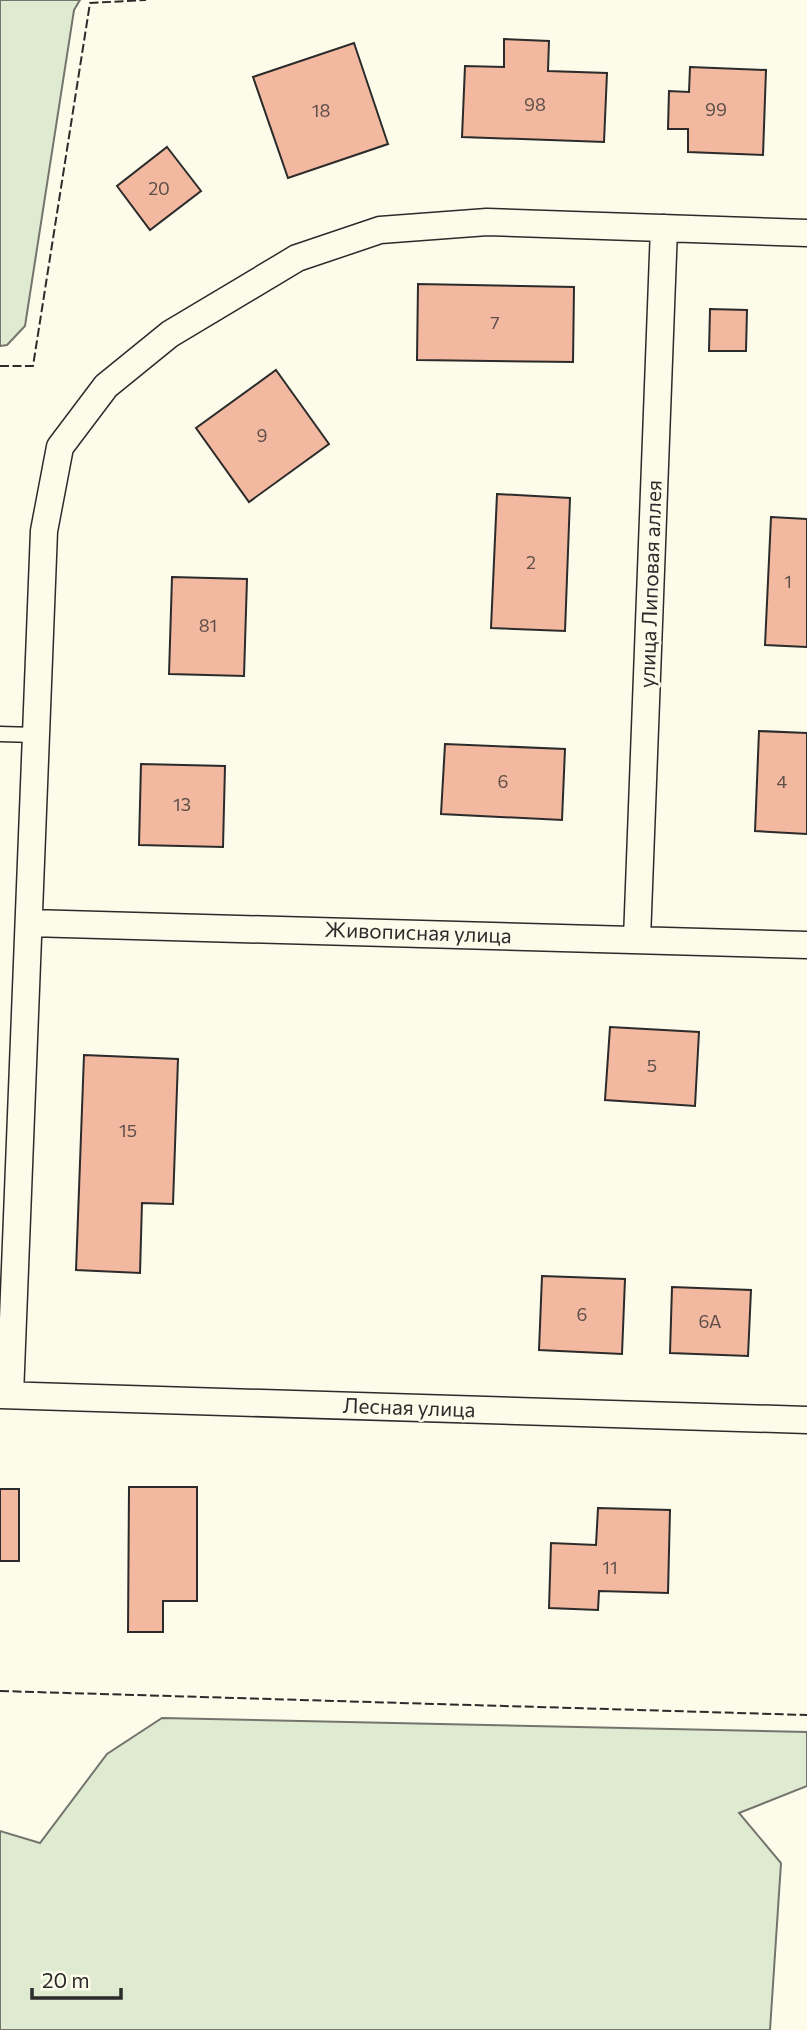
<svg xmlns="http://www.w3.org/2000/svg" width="807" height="2030" viewBox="0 0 807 2030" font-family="Commissioner,sans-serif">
	<rect width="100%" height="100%" fill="#fdfbea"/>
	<path fill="#deebd1" stroke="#74746e" stroke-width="2" d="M 0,0 L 80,0 L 74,10 L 25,326 L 7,345 L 0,346 Z
		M 162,1718 L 807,1732 L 807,1786 L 739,1813 L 781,1863 L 770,2030 L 0,2030 L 0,1831 L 40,1843 L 107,1754 Z"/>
	<path fill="#f2b8a0" stroke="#2b2b2b" stroke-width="2" d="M 504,39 L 549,41 L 548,71 L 607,73 L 604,142 L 462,137 L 465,66 L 504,67 Z
		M 354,43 L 388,144 L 288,178 L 253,77 Z
		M 690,67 L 766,70 L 763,155 L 688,152 L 688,129 L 668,129 L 669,91 L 689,92 Z
		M 167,147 L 201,191 L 150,230 L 117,186 Z
		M 418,284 L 574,287 L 573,362 L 417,360 Z
		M 710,309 L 747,310 L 746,351 L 709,351 Z
		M 276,370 L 329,444 L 249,502 L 196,428 Z
		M 497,494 L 570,498 L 565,631 L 491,628 Z
		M 771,517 L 807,519 L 807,647 L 765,645 Z
		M 172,577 L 247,579 L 244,676 L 169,674 Z
		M 759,731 L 807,733 L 807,834 L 755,831 Z
		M 445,744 L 565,749 L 562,820 L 441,814 Z
		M 141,764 L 225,766 L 223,847 L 139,845 Z
		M 610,1027 L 699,1032 L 695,1106 L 605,1100 Z
		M 84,1055 L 178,1059 L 173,1204 L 142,1203 L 140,1273 L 76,1270 Z
		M 542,1276 L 625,1279 L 622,1354 L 539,1350 Z
		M 672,1287 L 751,1290 L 748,1356 L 670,1353 Z
		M 129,1487 L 197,1487 L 197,1601 L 163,1601 L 163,1632 L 128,1632 Z
		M 0,1489 L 19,1489 L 19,1561 L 0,1561 Z
		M 598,1508 L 670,1510 L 668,1593 L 599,1591 L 598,1610 L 549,1608 L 551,1543 L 596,1545 Z"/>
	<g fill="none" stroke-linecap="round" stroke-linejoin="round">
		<defs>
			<path id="service" d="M 0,734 L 35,735"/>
			<path id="minor" d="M 30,923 L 807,945
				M 637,939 L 664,228
				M 0,1395 L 807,1420
				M 10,1395 L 44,531 L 60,447 L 106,386 L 170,334 L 297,258 L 380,230 L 487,222 L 807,233"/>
		</defs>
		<use href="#service" stroke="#2b2b2b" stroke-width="17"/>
		<use href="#minor" stroke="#2b2b2b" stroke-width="29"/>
		<use href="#service" stroke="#fdfbea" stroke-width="14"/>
		<use href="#minor" stroke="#fdfbea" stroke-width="26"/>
		<path stroke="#2b2b2b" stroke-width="2" stroke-dasharray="9 3.5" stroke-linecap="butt" d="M 0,366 L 33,366 L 90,3 L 146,0
			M 0,1691 L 807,1715"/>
	</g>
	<g text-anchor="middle" stroke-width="5" stroke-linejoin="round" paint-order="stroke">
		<g font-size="18" fill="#5d4e48">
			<text x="535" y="111">98</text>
			<text x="716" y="116">99</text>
			<text x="321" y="117">18</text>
			<text x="159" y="195">20</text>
			<text x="495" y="329">7</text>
			<text x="262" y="442">9</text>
			<text x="531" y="569">2</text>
			<text x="788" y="588">1</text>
			<text x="208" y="632">81</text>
			<text x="503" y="788">6</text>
			<text x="782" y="788">4</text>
			<text x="182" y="811">13</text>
			<text x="652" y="1072">5</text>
			<text x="128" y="1137">15</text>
			<text x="582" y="1321">6</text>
			<text x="710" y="1328">6А</text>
			<text x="610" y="1574">11</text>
		</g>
		<g font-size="21" fill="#2b2b2b" stroke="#fdfbea">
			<text transform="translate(651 584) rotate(-88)" y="7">улица Липовая аллея</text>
			<text transform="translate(418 933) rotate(2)" y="7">Живописная улица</text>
			<text transform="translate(409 1408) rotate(2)" y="7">Лесная улица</text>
		</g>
	</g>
	<path d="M32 1988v10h89v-10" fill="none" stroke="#2b2b2b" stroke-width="3.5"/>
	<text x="42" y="1988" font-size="21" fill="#2b2b2b" stroke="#fdfbea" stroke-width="5" paint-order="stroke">20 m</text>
</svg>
